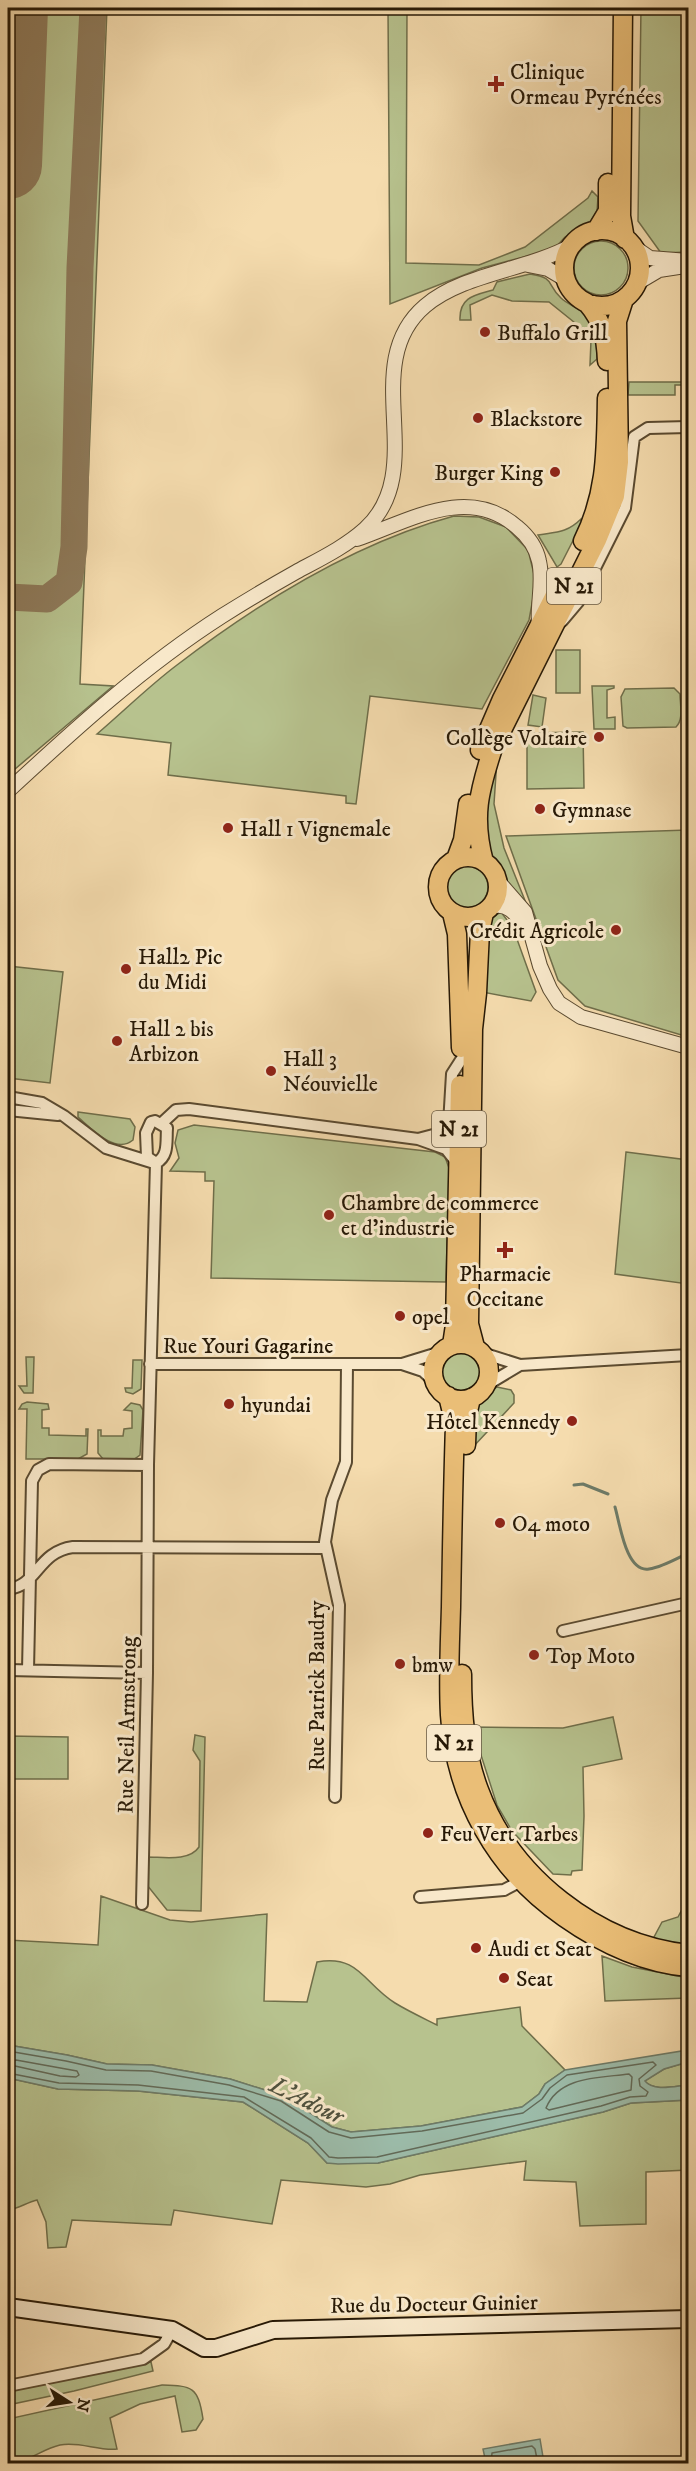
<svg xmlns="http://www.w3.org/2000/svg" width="696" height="2471" viewBox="0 0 696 2471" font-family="'IM FELL DW Pica',serif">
	<rect width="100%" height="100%" fill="#f5dcae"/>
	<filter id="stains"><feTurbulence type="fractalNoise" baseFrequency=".00333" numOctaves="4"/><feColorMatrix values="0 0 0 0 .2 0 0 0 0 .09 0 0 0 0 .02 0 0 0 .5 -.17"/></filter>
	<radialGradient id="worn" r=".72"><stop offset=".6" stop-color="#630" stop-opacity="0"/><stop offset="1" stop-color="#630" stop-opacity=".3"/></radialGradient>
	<path fill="#b7c28e" stroke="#6f6e4a" stroke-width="1.5" d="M 8,8 L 107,8 L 80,684 L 113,686 L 8,775 Z
		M 388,8 L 407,8 L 406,263 L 479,265 L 525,247 L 588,198 L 592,191 L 598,197 L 597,211 L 591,221 L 565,237 L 554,249 L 482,268 L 390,304 Z
		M 641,8 L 688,8 L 688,252 L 661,253 L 638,221 Z
		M574 268a27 27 0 1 1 54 0a27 27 0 1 1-54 0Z
		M 530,274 C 556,278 546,284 561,298 C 567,304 575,306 581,311 C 595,321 597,343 597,359 L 590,365 L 591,340 L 584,339 L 585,331 L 549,302 L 512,301 L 492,295 L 470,305 L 471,320 L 460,320 C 459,297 475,295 493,290 L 497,282 Z
		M 629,382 L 688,382 L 688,385 L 675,385 L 675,395 L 628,395 Z
		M 454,516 L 479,517 L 506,527 L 528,550 L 536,582 L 529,620 L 482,709 L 370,696 L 356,804 L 346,803 L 346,796 L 168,775 L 171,743 L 97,734 C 124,711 149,686 177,665 C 258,603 355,543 454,516 Z
		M 581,519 L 582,523 L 561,564 L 557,567 L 538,535 C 556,532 567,533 581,519 Z
		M 556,650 L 580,650 L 580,693 L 556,693 Z
		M 592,686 L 614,686 L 614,688 L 607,690 L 607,718 L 615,717 L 615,729 L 594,729 Z
		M 674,688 L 680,694 C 680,705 684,719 676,727 L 627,728 L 623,726 L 621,697 L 625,689 Z
		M 533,695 L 546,698 L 542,727 L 528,725 Z
		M 583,732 L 584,788 L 527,789 L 527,733 Z
		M 497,759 L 494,804 L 504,848 L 526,903 C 505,880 480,852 482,818 C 483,801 493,777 497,759 Z
		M 688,830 L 688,1037 L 585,1006 L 558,980 L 506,836 Z
		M446 887a21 21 0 1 1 42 0a21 21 0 1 1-42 0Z
		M 501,912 L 513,928 L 536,992 L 531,1001 L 482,992 L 489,919 Z
		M 8,966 L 63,972 L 50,1083 L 8,1078 Z
		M 78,1112 L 130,1119 L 135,1127 L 133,1140 C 115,1155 91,1128 78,1117 Z
		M 194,1125 L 435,1152 L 445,1157 L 449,1168 L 446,1282 L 211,1278 L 214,1181 L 205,1181 L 205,1172 L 170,1171 L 179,1158 L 175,1143 L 178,1130 Z
		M 626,1152 L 688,1160 L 688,1284 L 615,1274 Z
		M440 1372a21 21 0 1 1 42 0a21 21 0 1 1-42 0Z
		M 26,1357 L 34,1357 L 33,1393 L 24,1393 L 19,1386 L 27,1386 Z
		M 133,1360 L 142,1360 L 141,1389 L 133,1394 L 126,1392 L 125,1388 L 132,1388 Z
		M 497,1387 L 511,1390 L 514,1395 L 514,1403 L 473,1447 C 474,1426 473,1397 497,1387 Z
		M 27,1402 L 48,1404 L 49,1409 L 42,1410 L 42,1428 L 49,1428 L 49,1435 L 86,1436 L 86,1429 L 88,1429 L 87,1454 L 78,1459 L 26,1459 L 27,1409 L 19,1409 L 22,1404 Z
		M 131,1403 L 140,1405 L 143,1410 L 140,1455 L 133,1460 L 103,1459 L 98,1453 L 98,1430 L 101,1430 L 101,1436 L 123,1436 L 124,1429 L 132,1428 L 132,1411 L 124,1410 Z
		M 613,1717 L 622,1759 L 583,1767 L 584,1816 L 582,1870 L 572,1871 L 571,1875 L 553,1874 L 512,1831 L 497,1805 L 472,1727 L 563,1728 Z
		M 195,1735 L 205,1737 L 201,1911 L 167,1910 L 147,1885 L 147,1857 C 163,1857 189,1862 199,1847 L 200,1761 L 193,1750 Z
		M 8,1736 L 68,1737 L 68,1779 L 10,1779 L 8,1766 Z
		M 101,1896 L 170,1920 L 191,1922 L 267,1914 L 264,2001 L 307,2002 L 317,1962 C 359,1954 364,1984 395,2003 C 408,2011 423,2018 437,2025 L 437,2019 L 520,2007 L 522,2026 L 565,2070 L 545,2084 L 539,2094 L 522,2107 L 421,2126 L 351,2132 L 332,2127 L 284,2096 L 230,2079 L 152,2065 L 107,2064 L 67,2055 L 8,2045 L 8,1940 L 98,1945 Z
		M 686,1902 L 688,1904 L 688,1945 L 653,1939 L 662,1922 L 678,1917 Z
		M 602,1956 L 632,1967 L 688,1978 L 688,1998 L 605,2001 Z
		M 688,2062 L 688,2085 C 675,2086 654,2092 644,2081 L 664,2069 Z
		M 8,2078 L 58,2089 L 138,2091 L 243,2102 L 308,2143 L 327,2163 L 378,2163 L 603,2112 L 631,2103 L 688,2100 L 688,2170 L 646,2172 L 646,2224 L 580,2226 L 576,2182 L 524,2180 L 526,2161 L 420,2175 L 390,2184 L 366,2187 L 281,2180 L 272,2224 L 174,2210 L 171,2225 L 72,2220 L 66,2247 L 48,2248 L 46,2222 L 37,2200 C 26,2203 19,2208 8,2210 Z
		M 151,2362 L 153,2371 L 74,2391 L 8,2405 L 8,2390 Z
		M 162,2385 C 192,2386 198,2386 203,2419 L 196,2430 L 182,2432 L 175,2396 L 140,2404 L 110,2418 L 117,2449 C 98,2451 79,2441 60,2445 C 42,2449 25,2464 8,2463 L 8,2419 Z"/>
	<path fill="#9cbcaa" stroke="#6d7b68" stroke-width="1.5" d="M 8,2045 L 67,2055 L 107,2064 L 152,2065 L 230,2079 L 284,2096 L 332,2127 L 351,2132 L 421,2126 L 522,2107 L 539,2094 L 545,2084 L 565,2070 L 688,2050 L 688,2062 L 664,2069 L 645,2081 C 654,2092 675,2086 688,2085 L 688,2100 L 631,2103 L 603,2112 L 378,2163 L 338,2164 L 327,2163 L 308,2143 L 243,2102 L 138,2091 L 58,2089 L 8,2078 Z
		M 540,2439 L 544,2463 L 486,2463 L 483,2449 Z"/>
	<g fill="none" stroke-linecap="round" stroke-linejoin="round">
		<path stroke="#626a58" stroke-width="1.5" d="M 8,2051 L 66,2061 L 106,2070 L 151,2071 L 229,2085 L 281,2101 L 329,2132 L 351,2138 L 422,2131 L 523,2113 L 542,2099 L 550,2088 L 567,2075 L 653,2062 L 656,2065 L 639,2079 L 640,2086 L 648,2092 L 646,2096 L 630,2097 L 601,2106 L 377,2157 L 338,2158 L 329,2157 L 311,2138 L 244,2097 L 138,2085 L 59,2083 L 8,2073
			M 16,2060 L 77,2071 L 79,2075 L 76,2077 L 60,2076 L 15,2066 L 13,2062 Z
			M 629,2074 L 632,2077 L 631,2090 L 549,2110 L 546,2108 C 559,2076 599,2078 629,2074 Z
			M 491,2464 L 492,2453 L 532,2446 L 535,2449 L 538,2464"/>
		<path stroke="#6d7b68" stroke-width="3" d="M 574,1485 L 583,1484 L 608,1494
			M 615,1507 C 620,1524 626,1573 649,1569 C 662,1567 676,1559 688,1553"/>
		<path stroke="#8e7a5a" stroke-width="27" d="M 8,597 L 47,599 L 69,582 L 74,547 L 80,268 L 93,8"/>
		<path stroke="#8e7a5a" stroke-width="68" d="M 8,165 L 14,8"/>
		<defs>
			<path id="minor" d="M 562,621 L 578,602 L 625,508 L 634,437 L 648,428 L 688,427
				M 8,1097 L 42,1103 L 64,1116 L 106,1148 L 151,1162
				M 8,1110 L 58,1115
				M 155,1121 L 167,1128 C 166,1142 169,1156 156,1163 L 147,1157 L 146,1133 L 151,1122 Z
				M 162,1123 L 176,1110 L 189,1109 L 418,1139 L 446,1149 L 457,1163
				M 418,1139 L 437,1134 L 449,1124 L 452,1074 L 461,1060
				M 482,1353 L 520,1365 L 688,1355
				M 150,1364 L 402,1364 L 423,1371 L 436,1383
				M 402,1364 L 441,1352
				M 485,1386 L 520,1365
				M 8,1589 C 38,1586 37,1552 73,1547 L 325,1548
				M 563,1631 L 688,1603
				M 8,1670 L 147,1673
				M 28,1670 L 32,1481 L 38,1470 L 49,1464 L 148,1465
				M 335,1797 L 339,1605 L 325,1542 L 332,1500 L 346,1462 L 347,1364
				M 420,1897 L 504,1890 L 521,1881
				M 142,1904 L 147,1673 L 148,1465 L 156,1163
				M 8,2386 L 143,2359 L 164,2344 L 172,2330"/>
			<path id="tertiary" d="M 634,247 L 650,258 L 688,261
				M 528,265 L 548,269 L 565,279
				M 637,283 L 659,270 L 685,266
				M 357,539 C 409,521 468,484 517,527 C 528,536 536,547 539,561 C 544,582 537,604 539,625
				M 8,791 C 76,728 144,666 222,616 C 246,601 271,586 296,572 C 320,559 345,547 365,529 C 431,469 356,365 425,306 C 462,274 527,270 571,246
				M 497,880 L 525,912 L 540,966 L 550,989 L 559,1003 L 581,1017 L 688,1047
				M 491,907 C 507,902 516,913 523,926"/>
			<path id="secondary" d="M 8,2307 L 172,2330 L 204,2348 L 216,2348 L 273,2330 L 688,2319"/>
			<path id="primary" d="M 623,8 L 621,216 L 625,239
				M564 268a38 38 0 1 1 76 0a38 38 0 1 1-76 0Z
				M 596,231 L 608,211 L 608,183
				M 587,303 C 603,322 606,337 607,361
				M 583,541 C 607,493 606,450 607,398
				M 480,750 L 502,699 L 558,589
				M438 887a30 30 0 1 1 60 0a30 30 0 1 1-60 0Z
				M 456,859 L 463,840 L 468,804
				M 484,862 C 472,817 479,791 493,748 L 597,540 L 615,496 L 619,462 L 617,321 L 624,299
				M 452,913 L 457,934 L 461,1048
				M433 1372a28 28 0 1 1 56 0a28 28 0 1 1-56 0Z
				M 452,1345 L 455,1325 L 460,1085
				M 475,1347 L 469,1324 L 473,1029 L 477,993 L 480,931 L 484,913
				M 448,1396 L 455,1425 C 453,1486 452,1546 451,1607 C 450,1643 448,1679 450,1715 C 455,1797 497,1871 564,1917 C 601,1943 643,1963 688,1967
				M 466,1445 L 467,1416 L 471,1398
				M 462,1674 C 462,1714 465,1753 479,1790 C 511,1877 597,1944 688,1954"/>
		</defs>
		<use href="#minor" stroke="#5a4a30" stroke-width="14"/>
		<use href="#tertiary" stroke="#5a4a30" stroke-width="16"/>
		<use href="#secondary" stroke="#271906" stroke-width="20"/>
		<use href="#primary" stroke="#271906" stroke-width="21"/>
		<use href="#minor" stroke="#f8e8ca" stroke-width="10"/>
		<use href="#tertiary" stroke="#f8e8ca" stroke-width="14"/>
		<use href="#secondary" stroke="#f8e8ca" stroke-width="16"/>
		<use href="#primary" stroke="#eabe77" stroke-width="18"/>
	</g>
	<g fill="#8f2418" stroke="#f8e8ca" stroke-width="2">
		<path d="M493 75h6v6h6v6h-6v6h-6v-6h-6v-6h6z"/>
		<circle cx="485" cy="332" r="6"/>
		<circle cx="478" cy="418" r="6"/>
		<circle cx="555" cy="472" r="6"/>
		<circle cx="599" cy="737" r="6"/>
		<circle cx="540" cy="809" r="6"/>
		<circle cx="228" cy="828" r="6"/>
		<circle cx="616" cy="930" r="6"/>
		<circle cx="126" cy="969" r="6"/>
		<circle cx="117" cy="1041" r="6"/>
		<circle cx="271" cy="1071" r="6"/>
		<circle cx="329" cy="1215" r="6"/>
		<path d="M502 1241h6v6h6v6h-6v6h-6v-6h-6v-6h6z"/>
		<circle cx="400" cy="1316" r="6"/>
		<circle cx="229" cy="1404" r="6"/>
		<circle cx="572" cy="1421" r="6"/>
		<circle cx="500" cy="1523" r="6"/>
		<circle cx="534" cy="1655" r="6"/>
		<circle cx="400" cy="1664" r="6"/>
		<circle cx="428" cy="1833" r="6"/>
		<circle cx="476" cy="1948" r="6"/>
		<circle cx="504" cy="1978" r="6"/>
	</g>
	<g text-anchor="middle" stroke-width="6" stroke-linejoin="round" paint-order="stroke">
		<g fill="#f8e8ca" stroke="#665741" stroke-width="1.5">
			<rect x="547" y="568" width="54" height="36" rx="4.5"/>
			<rect x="432" y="1111" width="54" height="36" rx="4.5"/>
			<rect x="427" y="1725" width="54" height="36" rx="4.5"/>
		</g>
		<g font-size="21" font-weight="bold" fill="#271906">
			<text x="574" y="593">N 21</text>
			<text x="459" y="1136">N 21</text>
			<text x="454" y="1750">N 21</text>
		</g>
		<g font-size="22" fill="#271906" stroke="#f8e8ca" text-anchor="start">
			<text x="510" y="79">Clinique<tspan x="510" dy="25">Ormeau Pyrénées</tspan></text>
			<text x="497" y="340">Buffalo Grill</text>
			<text x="490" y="426">Blackstore</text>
			<text x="543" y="480" text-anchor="end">Burger King</text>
			<text x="587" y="745" text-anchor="end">Collège Voltaire</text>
			<text x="552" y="817">Gymnase</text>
			<text x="240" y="836">Hall 1 Vignemale</text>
			<text x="604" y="938" text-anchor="end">Crédit Agricole</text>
			<text x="138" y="964">Hall2 Pic<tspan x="138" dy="25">du Midi</tspan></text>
			<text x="129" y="1036">Hall 2 bis<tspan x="129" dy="25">Arbizon</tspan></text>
			<text x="283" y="1066">Hall 3<tspan x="283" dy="25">Néouvielle</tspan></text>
			<text x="341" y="1210">Chambre de commerce<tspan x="341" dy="25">et d'industrie</tspan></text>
			<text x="505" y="1281" text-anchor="middle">Pharmacie<tspan x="505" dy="25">Occitane</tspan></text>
			<text x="412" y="1324">opel</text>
			<text x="241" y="1412">hyundai</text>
			<text x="560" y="1429" text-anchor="end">Hôtel Kennedy</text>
			<text x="512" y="1531">O4 moto</text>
			<text x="546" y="1663">Top Moto</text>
			<text x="412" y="1672">bmw</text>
			<text x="440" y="1841">Feu Vert Tarbes</text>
			<text x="488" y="1956">Audi et Seat</text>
			<text x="516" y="1986">Seat</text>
		</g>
		<g font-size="22" fill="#271906" stroke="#f8e8ca">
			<text x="248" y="1353">Rue Youri Gagarine</text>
			<text transform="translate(316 1686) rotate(-90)" y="8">Rue Patrick Baudry</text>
			<text transform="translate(126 1725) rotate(-89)" y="8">Rue Neil Armstrong</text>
			<text transform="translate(434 2303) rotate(-1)" y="8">Rue du Docteur Guinier</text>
		</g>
		<g font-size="24" font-style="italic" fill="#50523f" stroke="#f8e8ca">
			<text transform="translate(307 2100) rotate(26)" y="8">L'Adour</text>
		</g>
	</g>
	<rect width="696" height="2471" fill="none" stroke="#f5dcae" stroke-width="30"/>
	<rect x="9" y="9" width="678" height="2453" fill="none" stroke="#271906" stroke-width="3"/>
	<rect x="15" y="15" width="666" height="2441" fill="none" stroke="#271906" stroke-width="1.5"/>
	<g transform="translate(69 2402) rotate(102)" stroke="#f8e8ca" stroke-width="4.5" paint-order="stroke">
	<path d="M0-4.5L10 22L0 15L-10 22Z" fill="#271906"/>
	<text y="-9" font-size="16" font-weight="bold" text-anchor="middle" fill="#271906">N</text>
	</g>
	<rect width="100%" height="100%" filter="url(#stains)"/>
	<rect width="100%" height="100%" fill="url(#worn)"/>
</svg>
